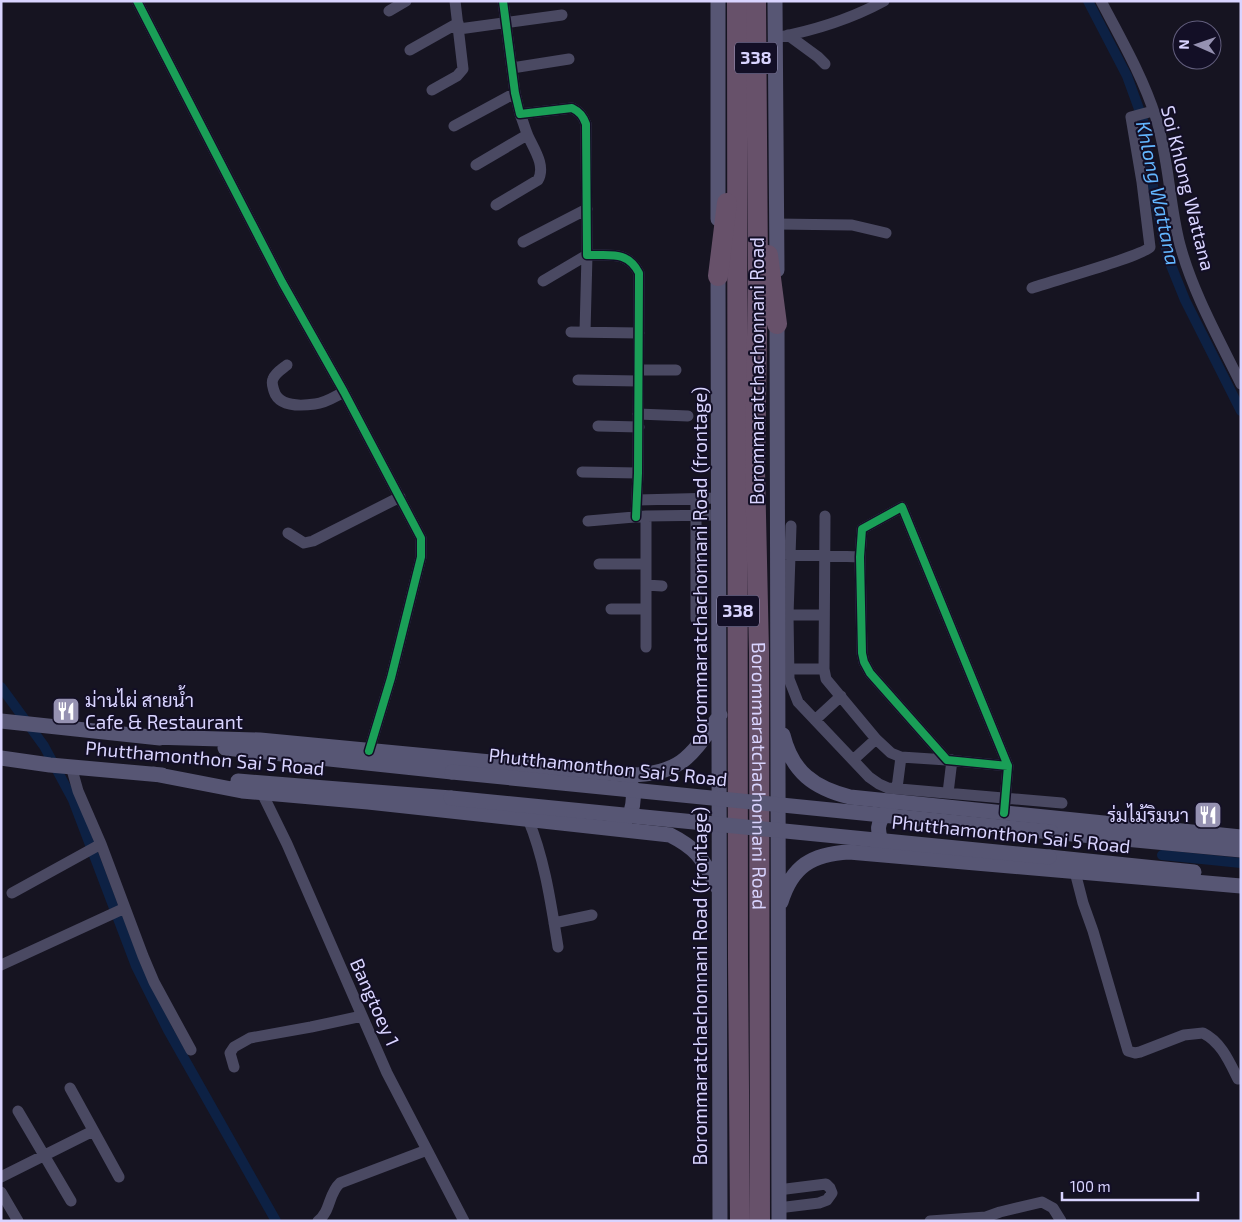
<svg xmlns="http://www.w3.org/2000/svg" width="1242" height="1222" viewBox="0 0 1242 1222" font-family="'Exo 2',Sarabun,sans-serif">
	<rect width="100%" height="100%" fill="#161421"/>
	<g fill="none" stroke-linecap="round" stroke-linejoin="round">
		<path stroke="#0d2144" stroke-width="10" d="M 1088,1 L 1127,76 L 1143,120 L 1156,205 L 1168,258 L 1185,300 L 1241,411
			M 1,687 L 44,746 L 73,800 L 136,966 L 168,1030 L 276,1221
			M 1162,855 L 1241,863"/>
		<path stroke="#4a4962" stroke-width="11" d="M 137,1 L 282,282 L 344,392 L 421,538 L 421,557 L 391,678 L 369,751
			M 503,1 L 515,93 L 520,114 L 572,108 C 580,112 583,116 586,124 L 587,255 C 610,256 627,250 639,273 L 638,473 L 636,517
			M 1101,1 C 1121,39 1143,77 1156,118 C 1169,159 1169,203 1180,245 C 1193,293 1219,339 1241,384
			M 389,11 L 406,1
			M 459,29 L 562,15
			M 788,35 L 818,57 L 825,64
			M 775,38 C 812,31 851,19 884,1
			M 410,50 L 458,23
			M 512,68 L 569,59
			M 432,90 L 457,76 L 463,69 L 455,1
			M 454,126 L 515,93
			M 476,165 L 527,135
			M 496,205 L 538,180 C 546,166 534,149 528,136 C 525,129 523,121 520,114
			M 776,224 L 852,225 L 886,233
			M 523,242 L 587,209
			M 543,281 L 587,255
			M 1032,288 C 1049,282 1143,256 1150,247 L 1142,182 L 1131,117 L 1153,111
			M 571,332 L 639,333
			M 585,332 L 587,255
			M 287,365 C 282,369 275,373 273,379 C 271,383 273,387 274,391 C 279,407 301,406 315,404 C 326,403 334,397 344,392
			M 639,370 L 676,370
			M 578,380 L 638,381
			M 638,414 L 688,416
			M 598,426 L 639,427
			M 582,472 L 638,473
			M 696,499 L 696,619
			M 637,500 L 719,498
			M 646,516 L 646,647
			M 825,516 L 824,669 L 826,679 L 876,739 L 891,753 L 901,757 L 947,760
			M 588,521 L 646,516 L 719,515
			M 791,526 L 788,615 L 789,679 L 798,702 L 869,777 L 879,784 L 888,788 L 1062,803
			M 288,533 L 304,543 L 313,541 L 400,497
			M 782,554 L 860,557
			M 599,564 L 646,564
			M 646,585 L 662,586
			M 611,609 L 646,609
			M 788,615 L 824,615
			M 788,669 L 824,669
			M 815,720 L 841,696
			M 853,760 L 876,739
			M 71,766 L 78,791 L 101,844 L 143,956 L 154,982 L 191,1050
			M 897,788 L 901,757
			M 262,793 L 287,844 L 387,1073 L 464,1221
			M 948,793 L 952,760
			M 1004,813 L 1008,766 L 902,507 L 862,529 L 860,557 L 862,653 L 864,662 L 870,673 L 947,760 L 1008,766
			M 528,819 C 545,860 551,904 558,947
			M 1075,872 L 1083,903 L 1093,931 L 1128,1051 L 1135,1053 L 1140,1052 L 1184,1035 L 1203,1033 C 1221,1042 1229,1061 1238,1079
			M 12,893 L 101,844
			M 554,923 L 592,915
			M 1,965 L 125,908
			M 234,1067 L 230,1053 L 234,1047 L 250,1038 L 311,1027 L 362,1016
			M 70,1088 L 119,1177
			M 18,1111 L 71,1201
			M 1,1177 L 93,1131
			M 778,1190 L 826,1184 L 830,1188 L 832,1193 L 827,1200 L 819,1203 L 778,1208
			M 1,1192 L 18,1221
			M 318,1221 C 331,1211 328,1194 340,1183 L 427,1150
			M 930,1221 L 986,1217 L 1000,1212 L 1042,1202 L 1053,1208 L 1061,1221"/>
		<path stroke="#575674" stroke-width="15" d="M 718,1 L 718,219
			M 775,1 L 777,270
			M 718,265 L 720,1221
			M 777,315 L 779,1221
			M 1,721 L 160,738
			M 783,735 C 792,772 814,788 850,797 L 1241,837
			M 151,737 L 260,740 L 628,775 C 682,775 692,755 720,715
			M 225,748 L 452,772
			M 1,758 L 50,765 L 162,775
			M 154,774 L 242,791 L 368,802 L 670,835 C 700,850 703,861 718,888
			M 238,781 L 451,798
			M 618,823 C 621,821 624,821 626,819 C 635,810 636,787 627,779
			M 1051,832 L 1241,850
			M 885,852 C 876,830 875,823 891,806
			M 1049,857 L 1194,872
			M 781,902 C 792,866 812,854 849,852 L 1241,886"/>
		<g stroke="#67516a" stroke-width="20">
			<path d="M 737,1 L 738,958 L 740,1221"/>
			<path id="s1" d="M 756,1 L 758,270 L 755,470 L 759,652 L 760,1221"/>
			<path d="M 768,255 L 777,324"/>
			<path d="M 718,276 L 727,203"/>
		</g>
		<path stroke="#575674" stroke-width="15" d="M 452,772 L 1051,832
			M 451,798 L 1049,857"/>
		<defs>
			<path id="cycleway" d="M 137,1 L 282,282 L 344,392 L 421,538 L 421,557 L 391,678 L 369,751
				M 503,1 L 515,93 L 520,114 L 572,108 C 580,112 583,116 586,124 L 587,255 C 610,256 627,250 639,273 L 638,473 L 636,517
				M 1004,813 L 1008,766 L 902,507 L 862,529 L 860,557 L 862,653 L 864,662 L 870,673 L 947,760 L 1008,766"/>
		</defs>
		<use href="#cycleway" stroke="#130f26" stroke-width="11"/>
		<use href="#cycleway" stroke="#1a9f57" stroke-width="8"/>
	</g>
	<defs>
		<symbol id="restaurant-square" viewBox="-11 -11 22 22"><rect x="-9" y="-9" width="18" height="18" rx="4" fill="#9591b1" stroke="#130f26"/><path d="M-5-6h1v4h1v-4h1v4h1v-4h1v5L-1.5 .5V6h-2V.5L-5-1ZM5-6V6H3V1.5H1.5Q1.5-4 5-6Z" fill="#fff"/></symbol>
	</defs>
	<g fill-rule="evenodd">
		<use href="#restaurant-square" x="50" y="695" width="32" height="32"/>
		<use href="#restaurant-square" x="1192" y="799" width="32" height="32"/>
	</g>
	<g text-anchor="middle" stroke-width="4" stroke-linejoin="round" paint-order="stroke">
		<g fill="#130f26" stroke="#9e99be" stroke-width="1">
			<rect x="735" y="42.5" width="42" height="31" rx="4"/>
			<rect x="717" y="595.5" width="42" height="31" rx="4"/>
		</g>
		<g font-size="18" font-weight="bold" fill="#d9d4ff">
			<text x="756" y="64">338</text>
			<text x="738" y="617">338</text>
		</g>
		<g font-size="19" fill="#d9d4ff" stroke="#130f26">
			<text transform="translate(1188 188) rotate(76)" y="7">Soi Khlong Wattana</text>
			<text transform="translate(757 371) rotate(-90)" y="7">Borommaratchachonnani Road</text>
			<text transform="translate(700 566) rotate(-90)" y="7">Borommaratchachonnani Road (frontage)</text>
			<text transform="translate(205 758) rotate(5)" y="7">Phutthamonthon Sai 5 Road</text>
			<text transform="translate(608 767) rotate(6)" y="7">Phutthamonthon Sai 5 Road</text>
			<text dy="7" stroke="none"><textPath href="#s1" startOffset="775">Borommaratchachonnani Road</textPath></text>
			<text transform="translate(1011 834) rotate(6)" y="7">Phutthamonthon Sai 5 Road</text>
			<text transform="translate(700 986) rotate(-90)" y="7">Borommaratchachonnani Road (frontage)</text>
			<text transform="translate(375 1002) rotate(66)" y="7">Bangtoey 1</text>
		</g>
		<g font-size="19" fill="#d9d4ff" stroke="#130f26" text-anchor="start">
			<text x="85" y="707">ม่านไผ่ สายน้ำ<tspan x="85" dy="22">Cafe &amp; Restaurant</tspan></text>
			<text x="1189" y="822" text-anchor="end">ร่มไม้ริมนา</text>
		</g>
		<g font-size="20" font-style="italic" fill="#62b6ff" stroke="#130f26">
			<text transform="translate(1158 193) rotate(78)" y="7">Khlong Wattana</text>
		</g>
	</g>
	<rect width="1242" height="1222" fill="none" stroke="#d9d4ff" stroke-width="5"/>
	<g transform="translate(1197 45) rotate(272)"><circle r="24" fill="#130f26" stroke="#625e7d"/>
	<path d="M0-4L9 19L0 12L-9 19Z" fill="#9591b1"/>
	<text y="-8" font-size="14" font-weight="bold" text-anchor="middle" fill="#d9d4ff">N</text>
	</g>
	<path d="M1062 1192v8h136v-8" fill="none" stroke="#d9d4ff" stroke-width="2.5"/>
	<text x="1070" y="1192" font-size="15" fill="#d9d4ff" stroke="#130f26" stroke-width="4" paint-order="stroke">100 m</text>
</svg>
